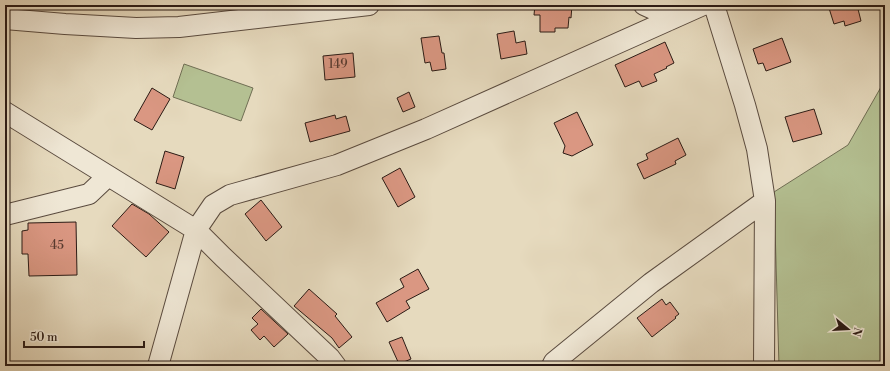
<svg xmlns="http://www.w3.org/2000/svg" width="890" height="371" viewBox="0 0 890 371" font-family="'Libre Bodoni',serif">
	<rect width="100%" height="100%" fill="#e6dabe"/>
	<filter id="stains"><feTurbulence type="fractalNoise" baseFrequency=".005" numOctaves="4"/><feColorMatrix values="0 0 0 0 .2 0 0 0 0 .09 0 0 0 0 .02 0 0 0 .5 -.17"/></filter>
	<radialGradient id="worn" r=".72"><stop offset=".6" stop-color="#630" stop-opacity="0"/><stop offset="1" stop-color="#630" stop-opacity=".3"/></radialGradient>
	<path fill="#b4c092" stroke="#706e54" d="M 184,64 L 253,88 L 241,121 L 173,97 Z
		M 885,80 L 885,366 L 779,366 L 774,192 L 848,145 Z"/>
	<path fill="#da9782" stroke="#2b1b15" d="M 535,5 L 572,5 L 571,18 L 569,17 L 568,28 L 555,28 L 555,32 L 540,32 L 540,15 L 534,15 Z
		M 828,5 L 857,5 L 861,21 L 845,26 L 844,21 L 834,24 Z
		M 514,31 L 516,43 L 525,41 L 527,54 L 501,59 L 497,34 Z
		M 439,36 L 442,53 L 444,53 L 446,69 L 432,71 L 430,62 L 425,63 L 421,38 Z
		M 782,38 L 791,62 L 766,71 L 763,63 L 758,64 L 753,49 Z
		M 665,42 L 674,63 L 666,67 L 667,68 L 654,74 L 657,81 L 642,87 L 639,81 L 625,87 L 615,65 Z
		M 353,53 L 355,77 L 325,80 L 323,56 Z
		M 152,88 L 170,99 L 152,130 L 134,120 Z
		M 409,92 L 415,107 L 403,112 L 397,98 Z
		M 814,109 L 822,134 L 793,142 L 785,117 Z
		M 577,112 L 593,145 L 572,156 L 563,153 L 565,146 L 554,123 Z
		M 335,115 L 336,119 L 346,116 L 350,131 L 310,142 L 305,123 Z
		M 678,138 L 686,155 L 675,161 L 676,164 L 644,179 L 637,164 L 648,159 L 646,154 Z
		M 165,151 L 184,157 L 175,189 L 156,183 Z
		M 400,168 L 415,197 L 398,207 L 382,178 Z
		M 261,200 L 282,227 L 266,241 L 245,214 Z
		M 132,204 L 149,214 L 169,232 L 146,257 L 112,226 Z
		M 76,222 L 77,275 L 29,276 L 28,254 L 22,254 L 22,231 L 28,230 L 28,223 Z
		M 418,269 L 429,289 L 406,301 L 410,308 L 387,322 L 376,303 L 404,287 L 400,279 Z
		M 309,289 L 337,314 L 335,316 L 352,337 L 339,348 L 332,338 L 294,306 Z
		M 662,299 L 666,305 L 670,302 L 679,314 L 675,317 L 676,318 L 652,337 L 637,318 Z
		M 261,309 L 288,334 L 274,347 L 264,336 L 260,340 L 251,330 L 258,324 L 252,318 Z
		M 402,337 L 411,359 L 399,364 L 389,342 Z"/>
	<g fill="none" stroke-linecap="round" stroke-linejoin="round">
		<defs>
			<path id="minor" d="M 644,5 L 655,10 L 669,20
				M 714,5 L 745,105 L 757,149 L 765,201 L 764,366
				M 5,19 L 65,24 L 136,28 L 179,27 L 369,5
				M 5,112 L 196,230 L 223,257 L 330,358 L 336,366
				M 5,215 L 89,194 L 108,176
				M 158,366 L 196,230 L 213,205 L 230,195 L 337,165 L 426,129 L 703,5
				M 552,366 L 554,362 L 651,283 L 765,201"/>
		</defs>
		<use href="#minor" stroke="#5a4b3f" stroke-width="22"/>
		<use href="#minor" stroke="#efe7d5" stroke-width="20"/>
	</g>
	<g text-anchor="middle" stroke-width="3.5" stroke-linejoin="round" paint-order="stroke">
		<g font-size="12" fill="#573a30">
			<text x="338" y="68">149</text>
			<text x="57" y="249">45</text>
		</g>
	</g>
	<rect width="890" height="371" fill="none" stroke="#e6dabe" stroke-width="20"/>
	<rect x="6" y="6" width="878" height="359" fill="none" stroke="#2b1b15" stroke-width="2"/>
	<rect x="10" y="10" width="870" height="351" fill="none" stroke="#2b1b15"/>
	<g transform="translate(848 329) rotate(108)" stroke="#efe7d5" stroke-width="3" paint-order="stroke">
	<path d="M0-3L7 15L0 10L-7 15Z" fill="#2b1b15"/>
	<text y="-6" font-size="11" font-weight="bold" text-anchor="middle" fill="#2b1b15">N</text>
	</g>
	<path d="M24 341v6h120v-6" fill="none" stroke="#2b1b15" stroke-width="2"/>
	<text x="30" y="341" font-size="12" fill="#2b1b15" stroke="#efe7d5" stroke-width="3" paint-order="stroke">50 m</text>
	<rect width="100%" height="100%" filter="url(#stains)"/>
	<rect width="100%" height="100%" fill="url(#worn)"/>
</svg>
